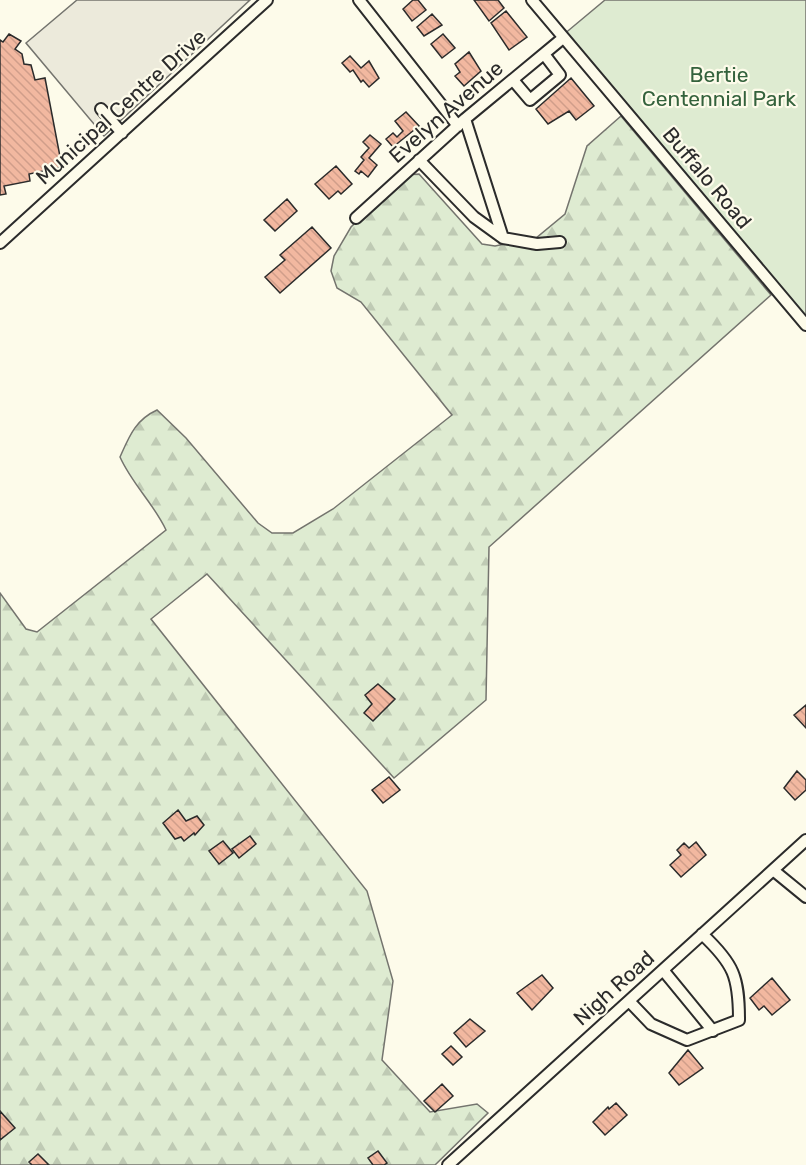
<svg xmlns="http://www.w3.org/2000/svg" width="806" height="1165" viewBox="0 0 806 1165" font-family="Rubik,sans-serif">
	<defs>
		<pattern id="forest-firs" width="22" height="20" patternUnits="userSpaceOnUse" patternTransform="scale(1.5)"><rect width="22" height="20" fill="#deebd1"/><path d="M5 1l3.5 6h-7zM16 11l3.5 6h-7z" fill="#bfcab4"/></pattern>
		<pattern id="building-back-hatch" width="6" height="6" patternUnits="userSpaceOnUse" patternTransform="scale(1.5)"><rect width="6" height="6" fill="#f2b8a0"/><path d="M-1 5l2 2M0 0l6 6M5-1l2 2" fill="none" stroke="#d09e8a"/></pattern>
	</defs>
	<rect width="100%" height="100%" fill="#fdfbea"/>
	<path fill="url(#forest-firs)" stroke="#74746e" stroke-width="1.5" d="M 621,116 L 771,295 L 489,547 L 486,700 L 394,778 L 207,574 L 151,619 L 367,891 L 393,981 L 382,1060 L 430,1112 L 477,1104 L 488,1113 L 435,1165 L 0,1165 L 0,593 L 26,629 L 37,632 L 166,530 C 154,504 132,484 120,457 C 129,437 135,420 157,410 L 186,438 L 258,523 L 272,533 L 293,533 L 333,509 L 452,415 L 361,302 L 337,288 L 331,271 L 334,256 L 351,227 L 405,175 L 419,174 L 482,244 L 495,246 L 536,238 L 565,214 L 587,146 Z"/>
	<path fill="#deebd1" stroke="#74746e" stroke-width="1.5" d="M 605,0 L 806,0 L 806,326 L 563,35 Z"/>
	<path fill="#eceadb" stroke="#74746e" stroke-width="1.5" d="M 77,0 L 250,0 L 104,136 L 26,43 Z"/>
	<path fill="url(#building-back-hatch)" stroke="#2b2b2b" stroke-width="1.5" d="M 413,0 L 418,0 L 426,10 L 412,21 L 403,9 Z
		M 474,0 L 498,0 L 504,8 L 489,21 Z
		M 506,11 L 527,37 L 509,50 L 491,23 Z
		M 432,14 L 442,25 L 424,36 L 417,27 Z
		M 9,34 L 21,41 L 15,49 L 22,54 L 24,64 L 31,65 L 35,80 L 45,78 L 62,167 L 29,174 L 30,181 L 4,186 L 6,194 L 0,195 L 0,40 L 3,42 Z
		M 443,34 L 455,48 L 442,58 L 431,44 Z
		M 469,52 L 481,71 L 464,86 L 455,76 L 460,72 L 455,64 Z
		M 350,56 L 361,68 L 369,61 L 379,78 L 369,87 L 363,80 L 361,82 L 353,70 L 350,72 L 342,63 Z
		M 571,78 L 594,106 L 576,120 L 569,111 L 548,124 L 536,109 Z
		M 406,112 L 419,126 L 393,147 L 386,139 L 393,133 L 397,137 L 403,131 L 395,121 Z
		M 370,135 L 381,144 L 369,158 L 377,165 L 368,177 L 361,171 L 359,174 L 355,171 L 364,160 L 361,157 L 369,148 L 363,142 Z
		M 336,166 L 352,184 L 341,194 L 338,191 L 329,199 L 315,184 Z
		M 287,199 L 297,211 L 275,231 L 264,220 Z
		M 312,227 L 331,248 L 280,293 L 265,277 L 285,260 L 280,255 Z
		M 378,684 L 395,699 L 373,721 L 364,713 L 372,704 L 365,695 Z
		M 806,705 L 806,728 L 794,715 Z
		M 797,771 L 806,780 L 806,790 L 795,800 L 784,788 Z
		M 389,777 L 400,790 L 383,803 L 372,790 Z
		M 178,810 L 186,821 L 197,816 L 204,825 L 195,835 L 194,833 L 184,841 L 181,837 L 175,839 L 163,823 Z
		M 250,836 L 256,844 L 239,858 L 232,849 Z
		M 223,841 L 233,853 L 219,864 L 209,851 Z
		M 696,842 L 706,855 L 681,877 L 670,865 L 681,855 L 677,850 L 684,843 L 689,848 Z
		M 542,975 L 553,988 L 532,1010 L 517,993 Z
		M 772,978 L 790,1000 L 772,1015 L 764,1006 L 759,1010 L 750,998 Z
		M 470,1019 L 485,1031 L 466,1047 L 454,1033 Z
		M 451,1046 L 462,1057 L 453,1065 L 442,1054 Z
		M 688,1050 L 703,1068 L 679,1085 L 669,1073 Z
		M 442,1084 L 453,1096 L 435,1112 L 424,1101 Z
		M 616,1103 L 627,1115 L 605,1135 L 593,1122 L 608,1107 L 609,1109 Z
		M 0,1111 L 15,1128 L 0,1140 Z
		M 378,1151 L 387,1163 L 384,1165 L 373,1165 L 368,1158 Z
		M 38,1154 L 49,1165 L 32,1165 L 29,1162 Z"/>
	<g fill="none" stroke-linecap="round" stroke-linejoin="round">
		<defs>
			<path id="minor" d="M 359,0 L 458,126
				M 532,0 L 806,325
				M 513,80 L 530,100 L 560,75 L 544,54
				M 101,109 L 122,133
				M 465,119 L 503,238 L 537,244 L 560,242
				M 419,160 L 474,217 L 503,238
				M 356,218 L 465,119 L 563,38
				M 0,243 L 267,0
				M 773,870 L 806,897
				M 663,970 L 713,1031
				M 629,1001 L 651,1024 L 687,1040 L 739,1020 C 739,977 734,964 702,934
				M 448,1165 L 806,840"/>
		</defs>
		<use href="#minor" stroke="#2b2b2b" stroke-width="14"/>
		<use href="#minor" stroke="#fdfbea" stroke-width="10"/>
	</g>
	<g text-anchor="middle" stroke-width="4.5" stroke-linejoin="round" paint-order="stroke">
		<g font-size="21" fill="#34623c" stroke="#fdfbea">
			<text x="719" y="82">Bertie<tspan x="719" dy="24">Centennial Park</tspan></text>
		</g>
		<g font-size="21" fill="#2b2b2b" stroke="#fdfbea">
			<text transform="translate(121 107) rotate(-42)" y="7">Municipal Centre Drive</text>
			<text transform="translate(446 112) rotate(-41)" y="7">Evelyn Avenue</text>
			<text transform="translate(707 178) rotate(50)" y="7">Buffalo Road</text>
			<text transform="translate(614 988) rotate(-42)" y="7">Nigh Road</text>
		</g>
	</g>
</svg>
